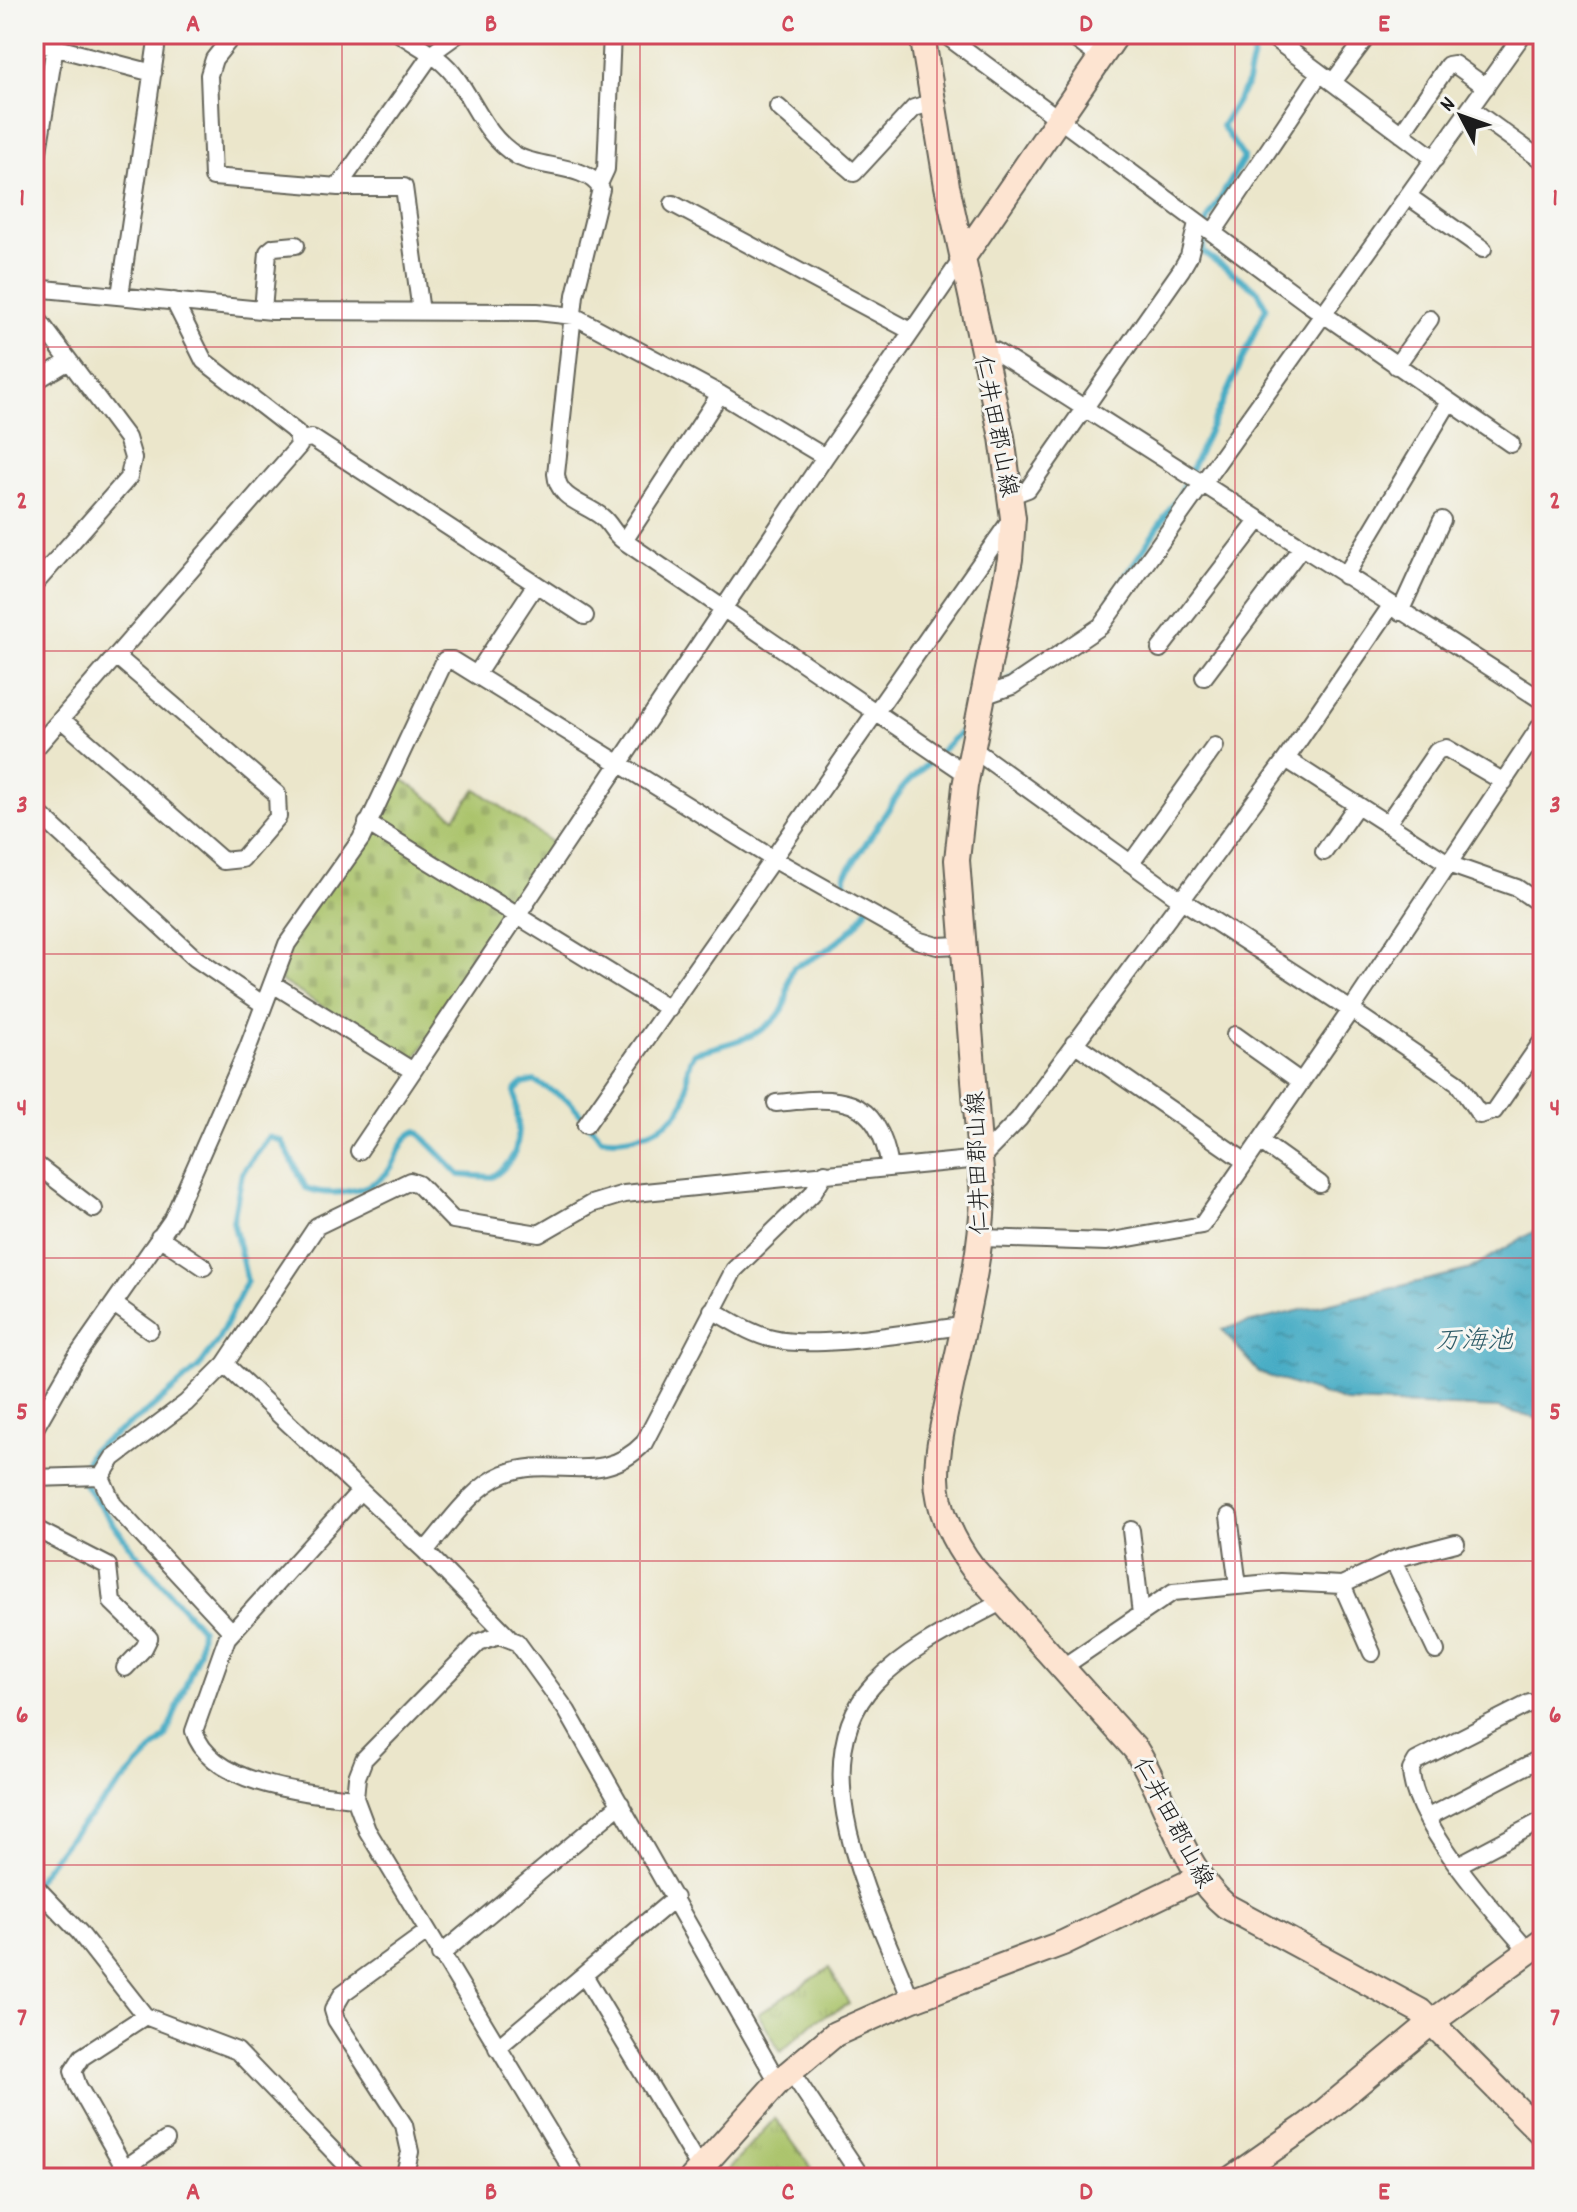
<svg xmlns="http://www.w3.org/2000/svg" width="1577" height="2212" viewBox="0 0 1577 2212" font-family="Dekko,'Klee One',sans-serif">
	<defs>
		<pattern id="grass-tufts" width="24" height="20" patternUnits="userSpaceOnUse" patternTransform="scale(2)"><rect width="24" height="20" fill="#a9c268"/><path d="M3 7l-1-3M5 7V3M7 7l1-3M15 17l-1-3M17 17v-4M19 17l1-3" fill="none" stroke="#91a65a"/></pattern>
		<pattern id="cemetery-stones" width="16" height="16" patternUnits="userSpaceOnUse" patternTransform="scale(2)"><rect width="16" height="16" fill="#a9c268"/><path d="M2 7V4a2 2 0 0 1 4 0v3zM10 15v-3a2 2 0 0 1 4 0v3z" fill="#91a65a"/></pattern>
		<pattern id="water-ripples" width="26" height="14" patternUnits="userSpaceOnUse" patternTransform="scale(2)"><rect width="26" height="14" fill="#45abc4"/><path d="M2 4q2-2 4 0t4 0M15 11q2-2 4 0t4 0" fill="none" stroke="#398a9e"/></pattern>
	</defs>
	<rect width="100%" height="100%" fill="#f6f6f2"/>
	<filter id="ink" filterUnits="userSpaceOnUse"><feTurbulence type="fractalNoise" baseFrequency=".0125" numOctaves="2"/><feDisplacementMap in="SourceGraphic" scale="16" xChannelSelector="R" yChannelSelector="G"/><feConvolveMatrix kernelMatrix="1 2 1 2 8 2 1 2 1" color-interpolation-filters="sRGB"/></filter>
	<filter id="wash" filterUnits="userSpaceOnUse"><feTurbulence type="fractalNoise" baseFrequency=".006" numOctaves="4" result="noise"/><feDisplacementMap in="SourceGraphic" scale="32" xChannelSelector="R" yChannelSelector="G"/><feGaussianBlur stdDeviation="1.8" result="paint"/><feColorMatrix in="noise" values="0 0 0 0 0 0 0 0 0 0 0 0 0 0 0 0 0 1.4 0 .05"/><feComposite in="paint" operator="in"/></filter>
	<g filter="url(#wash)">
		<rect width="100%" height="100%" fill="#ebe6cb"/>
		<path fill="url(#grass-tufts)" stroke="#626f42" stroke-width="2" d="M 829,1968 L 849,2004 L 815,2021 L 781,2052 L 758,2014 Z
			M 775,2118 L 811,2167 L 805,2175 L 807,2178 L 734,2178 L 727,2171 Z"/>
		<path fill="url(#cemetery-stones)" stroke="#626f42" stroke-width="2" d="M 397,775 L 455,817 L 476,789 L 554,844 L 413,1062 L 281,981 L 289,945 Z"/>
		<path fill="url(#water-ripples)" stroke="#306470" stroke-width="2" d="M 1543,1226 L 1543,1420 L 1498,1408 L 1346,1402 L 1259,1373 L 1222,1329 L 1468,1270 Z"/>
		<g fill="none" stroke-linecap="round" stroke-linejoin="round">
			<path stroke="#45abc4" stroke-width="6" d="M 1110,599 L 1179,496 L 1266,308 L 1258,291 L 1203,252 L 1207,221 L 1244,158 L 1222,126 L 1246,86 L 1258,34
				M 1009,680 L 1038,659
				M 35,1882 L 69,1838 L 166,1736 L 199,1651 L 201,1629 L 132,1549 L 83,1482 L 82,1471 L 91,1451 L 151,1409 L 199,1367 L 218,1340 L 247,1281 L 233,1221 L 242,1173 L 269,1137 L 282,1141 L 306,1188 C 333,1198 376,1192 392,1166 C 399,1153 402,1137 417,1131 L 460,1175 L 492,1177 C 528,1154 517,1127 515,1091 L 522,1084 L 535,1081 L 569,1101 L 601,1138 C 629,1143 679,1128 686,1095 C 689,1079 684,1068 694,1053 C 724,1044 765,1039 783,1009 C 790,996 785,980 794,967 C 821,956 860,931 870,901 L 845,885 L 845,875 L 903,787 L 969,724"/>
		</g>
	</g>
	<g filter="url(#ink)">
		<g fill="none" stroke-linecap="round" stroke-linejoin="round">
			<defs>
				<path id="street" d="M 234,34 L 214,59 L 209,75 L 213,177 L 338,187 L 433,52 L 458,34
					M 400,34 C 421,48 442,57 457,79 C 477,107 486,137 517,156 C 540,169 588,164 601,189 L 575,295 L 556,474 C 558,500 585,503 602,517 C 611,524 613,534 624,541 L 968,775
					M 944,34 L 1306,302 L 1511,444
					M 1068,34 L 1101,58
					M 1268,34 L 1435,159
					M 34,42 L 153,73
					M 1333,82 L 1369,34
					M 778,107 L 854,173 L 914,108 L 934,102
					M 1471,109 L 1543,161
					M 1401,134 L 1448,65 L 1454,64 L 1486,87
					M 34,176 L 57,34
					M 599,184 L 606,169 L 612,34
					M 338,187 L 404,187 L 421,312
					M 1408,196 L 1483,249
					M 673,204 L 911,331
					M 1214,231 L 1320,73
					M 34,288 L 272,311 L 537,312 L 574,316 L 720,394 L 825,457
					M 120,296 L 158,34
					M 263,310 L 268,252 L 274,247 L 296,245
					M 34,314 L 127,438 L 133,458 L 129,477 L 34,585
					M 982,350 L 995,351 L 1543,701
					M 1396,366 L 1430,319
					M 34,382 L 69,361
					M 300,440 L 312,438 L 585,616
					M 1012,495 L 1028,489 L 1181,270 L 1189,256 L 1197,223
					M 624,541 L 720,394
					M 1345,576 L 1449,402
					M 1391,606 L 1286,759 L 1451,865 L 1517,888 L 1543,906
					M 1400,612 L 1442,520
					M 1160,649 L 1259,520
					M 476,675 L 536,584
					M 1204,677 L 1301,548
					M 983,696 L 1012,686 L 1101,626 L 1523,34
					M 61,719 L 223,861 L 242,859 L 278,817 L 277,794 L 116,656
					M 973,749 L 1180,899 L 1351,1010 L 1543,722
					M 34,750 L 299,446 L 297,433 L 204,361 L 174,301
					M 34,809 L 195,958 L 264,1005
					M 367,823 L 669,1009
					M 1387,824 L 1437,751 L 1446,748 L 1504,782
					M 1324,852 L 1357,805
					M 1131,863 L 1215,746
					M 273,984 L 413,1071 L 825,457 L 962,259
					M 1235,1035 L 1301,1082
					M 1074,1043 L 1246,1162
					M 776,1103 C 839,1096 877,1093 890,1167
					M 586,1125 L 1010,521
					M 1260,1141 L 1320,1184
					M 359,1151 L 413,1071
					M 34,1163 L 94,1209
					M 159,1237 L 204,1267
					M 982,1238 L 1107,1242 L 1202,1225 L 1351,1010 L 1457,1082 L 1480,1115 L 1494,1111 L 1543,1040
					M 114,1304 L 150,1330
					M 712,1310 C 732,1321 751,1334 773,1339 C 818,1350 915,1331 964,1326
					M 225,1364 L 425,1551 L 508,1636
					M 34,1430 L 73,1362 L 172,1220 L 247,1050 L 287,944 L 361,839 L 445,660 L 452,660 L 775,860 L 917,940 L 937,946 L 961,945
					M 34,1478 L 101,1476
					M 1229,1516 L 1238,1586
					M 34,1528 L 108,1566 L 112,1602 L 149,1638 L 144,1648 L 125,1668
					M 1131,1530 L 1141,1614
					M 425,1551 C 447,1526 472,1487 504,1474 C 554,1454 600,1489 644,1443 L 734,1270 L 812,1194 L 825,1173
					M 1393,1560 L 1436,1651
					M 1342,1585 L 1372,1653
					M 232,1632 L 113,1504 L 101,1477 L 113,1458 L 186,1403 L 225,1364 L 317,1226 L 410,1181 L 418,1184 L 453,1220 L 539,1234 L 591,1204 L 624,1194 L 980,1159 L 1019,1119 L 1286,759
					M 1063,1667 L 1173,1592 L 1281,1582 L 1342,1585 L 1398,1558 L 1456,1543
					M 355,1798 C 308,1793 211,1786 194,1731 L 227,1638 L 359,1492
					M 1428,1817 L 1543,1757
					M 1458,1865 L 1543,1820
					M 34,1885 L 79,1932 L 145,2016 L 237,2051 L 359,2178
					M 1528,1951 C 1494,1912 1412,1821 1411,1770 L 1416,1761 L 1530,1703 L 1543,1707
					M 440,1955 L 621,1804
					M 584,1975 L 700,2169
					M 911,2000 C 877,1912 796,1766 875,1683 C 910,1647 959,1625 1003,1601
					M 497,2048 L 675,1898
					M 790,2070 L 862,2178
					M 124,2167 L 78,2086 L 73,2071 L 82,2057 L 145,2016
					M 110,2178 L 166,2140
					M 404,2178 L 410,2152 L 404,2125 L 336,2020 L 333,2010 L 343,1993 L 427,1932
					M 577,2178 L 367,1830 L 355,1798 L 357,1777 L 364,1759 L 479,1642 L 499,1635 L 517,1642 L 567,1711 L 778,2082"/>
				<path id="secondary" d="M 922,34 L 947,186 L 1002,437 L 1013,518 L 1010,559 L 965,786 L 957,860 L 983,1197 C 981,1261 964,1323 951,1386 C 945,1415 937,1447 937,1477 C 937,1509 954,1543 973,1568 L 1136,1750 C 1166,1797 1184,1872 1226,1906 L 1420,2011 L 1543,2135
					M 962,259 L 1117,34
					M 692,2178 L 778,2082 L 835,2034 L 911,2000 L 1063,1943 L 1200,1877
					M 1232,2178 L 1309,2124 L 1432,2022 L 1543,1941"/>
			</defs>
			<use href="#street" stroke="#646359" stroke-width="20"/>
			<use href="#secondary" stroke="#646359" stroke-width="28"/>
			<use href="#street" stroke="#fff" stroke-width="16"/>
			<use href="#secondary" stroke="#fde4d1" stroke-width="24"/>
		</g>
	</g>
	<path fill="none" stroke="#d1495b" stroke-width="2" stroke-opacity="0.55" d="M 342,34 L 342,2178M 640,34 L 640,2178M 937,34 L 937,2178M 1235,34 L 1235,2178M 34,347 L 1543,347M 34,651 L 1543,651M 34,954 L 1543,954M 34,1258 L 1543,1258M 34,1561 L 1543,1561M 34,1865 L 1543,1865"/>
	<g text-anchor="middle" stroke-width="6" stroke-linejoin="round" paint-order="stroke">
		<g font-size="24" fill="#1c1c1c" stroke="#f6f6f2">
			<text transform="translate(997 426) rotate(79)" y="8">仁井田郡山線</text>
			<text transform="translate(977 1163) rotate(-92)" y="8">仁井田郡山線</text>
			<text transform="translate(1174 1822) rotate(62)" y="8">仁井田郡山線</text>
		</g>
		<g font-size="26" font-style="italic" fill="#2e5c68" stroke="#f6f6f2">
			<text x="1474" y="1348">万海池</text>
		</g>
	</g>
	<rect width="1577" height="2212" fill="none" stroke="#f6f6f2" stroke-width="88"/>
	<g transform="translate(1461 116) rotate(311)" stroke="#f6f6f2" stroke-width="6" paint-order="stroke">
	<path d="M0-6L14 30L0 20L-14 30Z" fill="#1c1c1c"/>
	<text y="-12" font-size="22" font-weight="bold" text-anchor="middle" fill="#1c1c1c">N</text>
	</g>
	<rect x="44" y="44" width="1489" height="2124" fill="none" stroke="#d1495b" stroke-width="3"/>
	<g font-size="26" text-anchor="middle" font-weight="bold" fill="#d1495b">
		<text x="193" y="31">A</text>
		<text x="491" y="31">B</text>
		<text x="788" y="31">C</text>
		<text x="1086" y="31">D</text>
		<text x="1384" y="31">E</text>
		<text x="22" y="205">1</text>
		<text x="1555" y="205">1</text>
		<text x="22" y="508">2</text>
		<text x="1555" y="508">2</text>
		<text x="22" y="812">3</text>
		<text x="1555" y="812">3</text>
		<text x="22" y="1115">4</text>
		<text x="1555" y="1115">4</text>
		<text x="22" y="1419">5</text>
		<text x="1555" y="1419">5</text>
		<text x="22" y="1722">6</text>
		<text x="1555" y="1722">6</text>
		<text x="22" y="2025">7</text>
		<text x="1555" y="2025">7</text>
		<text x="193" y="2199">A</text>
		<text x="491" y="2199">B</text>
		<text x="788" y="2199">C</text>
		<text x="1086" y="2199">D</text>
		<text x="1384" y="2199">E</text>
	</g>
</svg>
